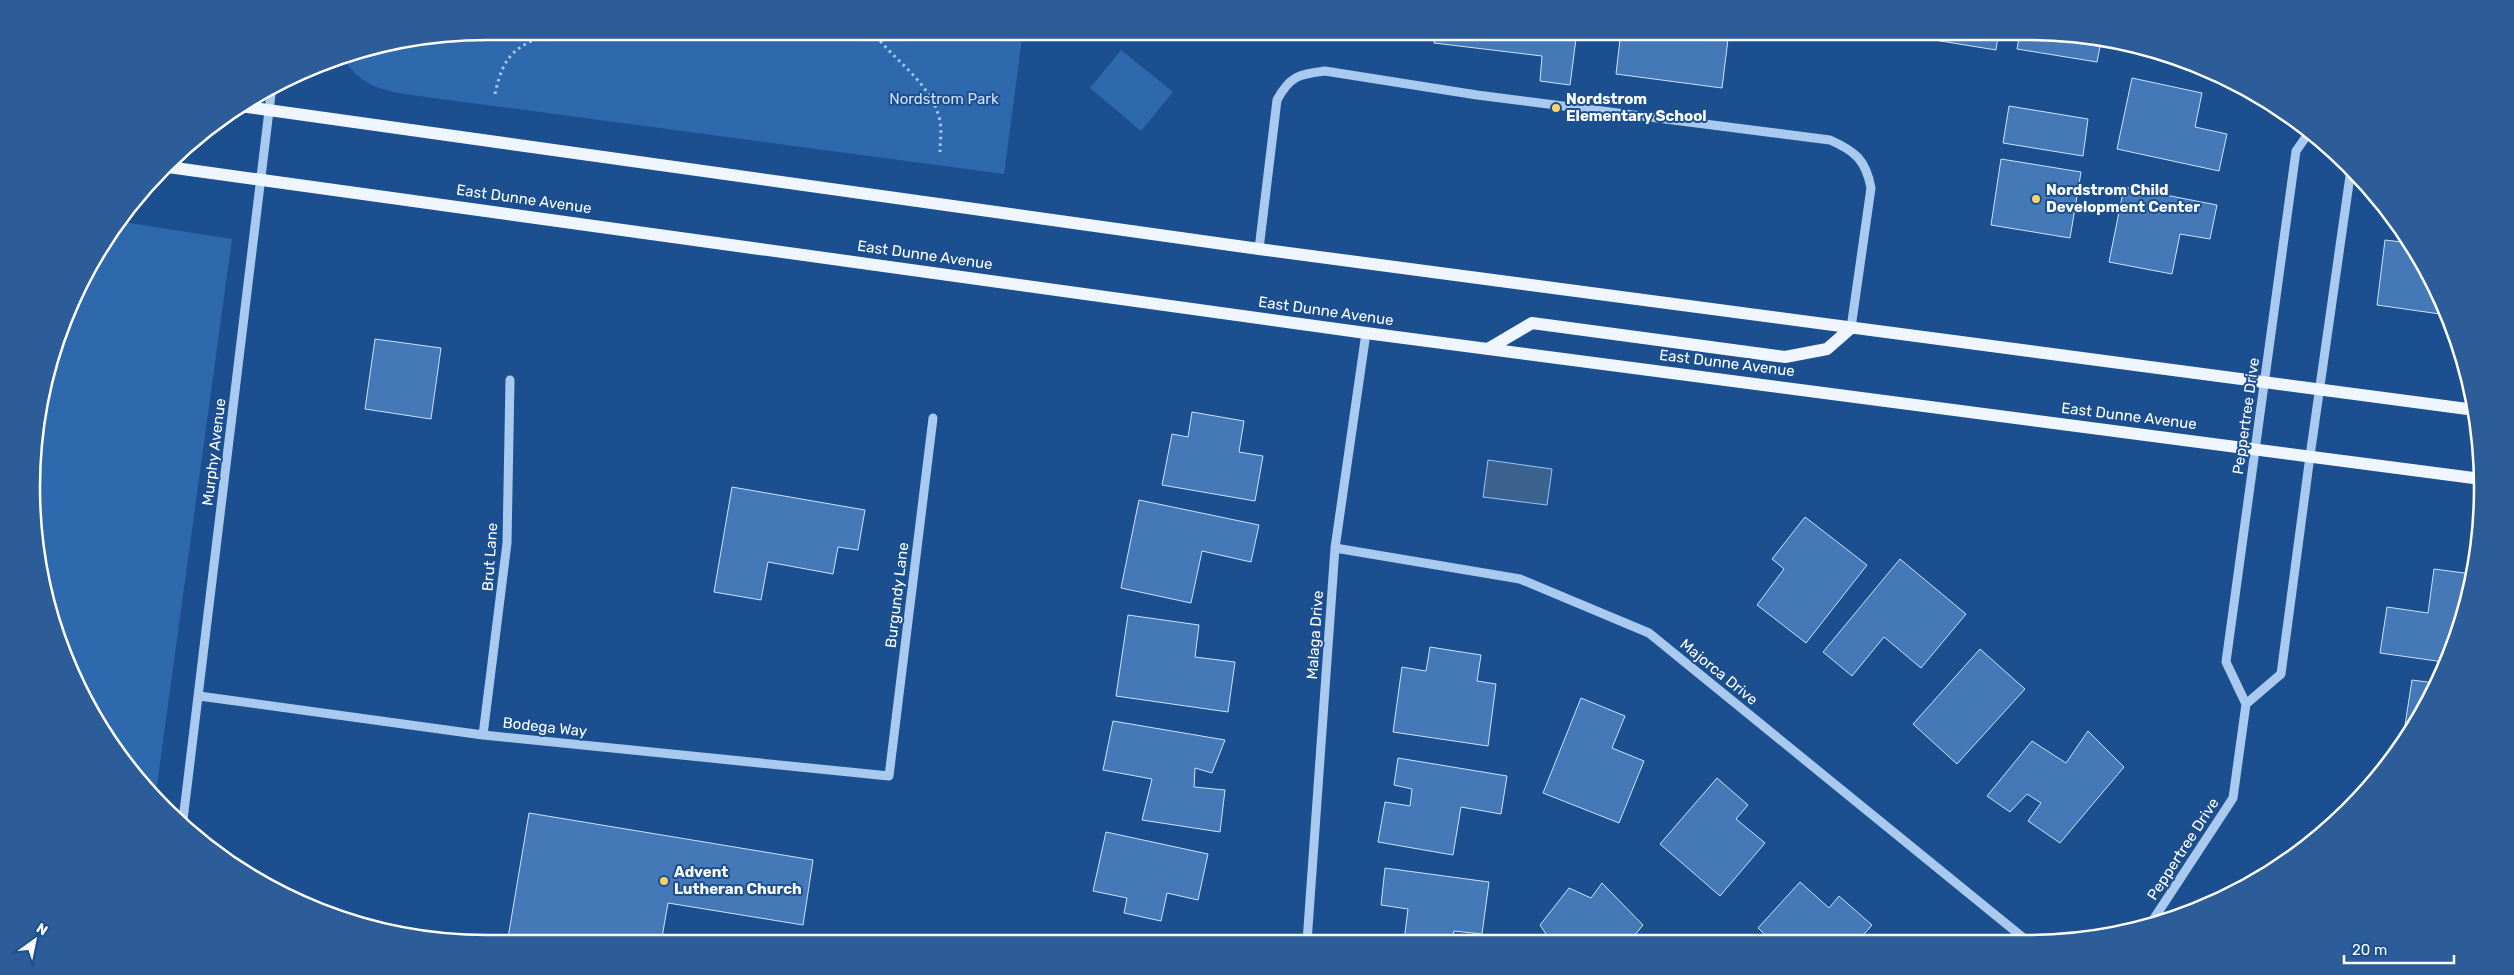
<svg xmlns="http://www.w3.org/2000/svg" width="2514" height="975" viewBox="0 0 2514 975" font-family="Rubik,sans-serif">
	<rect width="100%" height="100%" fill="#1b4f8f"/>
	<path fill="#2e69ad" d="M 488,31 L 1023,31 L 1004,174 L 404,94 C 372,88 359,82 341,56 Z
		M 1121,50 L 1173,92 L 1141,131 L 1090,88 Z
		M 123,222 L 232,239 L 156,792 L 108,741 L 66,662 L 40,577 L 35,428 L 55,341 L 92,260 Z"/>
	<path fill="#3c6290" stroke="#9cc4f0" d="M 1488,460 L 1552,469 L 1547,505 L 1483,497 Z"/>
	<path fill="#4478b7" stroke="#cfe3fa" d="M 1151,31 L 1180,31 L 1160,37 Z
		M 1435,31 L 1577,31 L 1570,85 L 1540,81 L 1542,56 L 1434,43 Z
		M 1621,31 L 1729,31 L 1722,88 L 1616,74 Z
		M 1917,31 L 1999,31 L 1996,50 L 1916,37 Z
		M 2020,31 L 2101,41 L 2097,62 L 2017,49 Z
		M 2132,78 L 2202,93 L 2195,127 L 2227,134 L 2219,171 L 2117,149 Z
		M 2009,106 L 2088,119 L 2083,156 L 2003,143 Z
		M 2001,159 L 2081,172 L 2070,238 L 1991,225 Z
		M 2124,187 L 2217,205 L 2210,239 L 2180,234 L 2172,274 L 2109,262 Z
		M 2385,240 L 2410,243 L 2422,260 L 2447,315 L 2377,305 Z
		M 375,339 L 441,348 L 431,419 L 365,409 Z
		M 1192,412 L 1244,421 L 1239,452 L 1263,456 L 1255,501 L 1162,485 L 1172,434 L 1188,437 Z
		M 732,487 L 865,510 L 858,550 L 838,547 L 833,574 L 768,562 L 761,600 L 714,592 Z
		M 1139,500 L 1259,525 L 1251,562 L 1202,551 L 1191,603 L 1121,588 Z
		M 1805,517 L 1867,565 L 1806,643 L 1757,605 L 1784,569 L 1772,559 Z
		M 1900,559 L 1966,614 L 1921,668 L 1884,637 L 1852,676 L 1823,652 Z
		M 2434,569 L 2472,574 L 2467,606 L 2444,662 L 2380,653 L 2387,607 L 2428,613 Z
		M 1128,615 L 1199,625 L 1195,657 L 1235,662 L 1228,712 L 1116,696 Z
		M 1430,647 L 1481,655 L 1477,681 L 1496,684 L 1488,746 L 1393,732 L 1402,667 L 1426,671 Z
		M 1980,649 L 2025,689 L 1957,764 L 1913,724 Z
		M 2412,680 L 2435,683 L 2421,716 L 2403,738 Z
		M 1581,698 L 1625,716 L 1612,748 L 1644,761 L 1619,823 L 1543,793 Z
		M 1113,721 L 1225,740 L 1212,773 L 1195,768 L 1194,787 L 1225,790 L 1220,832 L 1142,820 L 1152,779 L 1103,770 Z
		M 2088,731 L 2124,767 L 2060,843 L 2028,821 L 2041,803 L 2027,794 L 2010,812 L 1987,796 L 2032,741 L 2066,763 Z
		M 1398,758 L 1507,776 L 1501,814 L 1461,807 L 1453,855 L 1378,842 L 1385,802 L 1410,806 L 1412,789 L 1394,785 Z
		M 1717,778 L 1748,805 L 1736,819 L 1765,843 L 1720,896 L 1660,844 Z
		M 529,813 L 813,860 L 803,925 L 668,903 L 661,943 L 507,944 Z
		M 1106,832 L 1208,854 L 1198,900 L 1167,893 L 1161,921 L 1124,913 L 1127,898 L 1093,891 Z
		M 1385,868 L 1489,882 L 1482,934 L 1454,931 L 1452,941 L 1404,941 L 1408,909 L 1381,905 Z
		M 1800,882 L 1829,908 L 1839,896 L 1872,925 L 1859,940 L 1772,941 L 1758,928 Z
		M 1602,883 L 1643,925 L 1630,941 L 1546,941 L 1548,937 L 1540,925 L 1569,888 L 1591,898 Z
		M 1100,938 L 1124,942 L 1099,942 Z"/>
	<g fill="none" stroke-linecap="round" stroke-linejoin="round">
		<path stroke="#a9c9ee" stroke-width="3" stroke-dasharray="2.5 4" stroke-linecap="butt" d="M 872,31 C 894,61 932,83 940,121 C 942,131 940,142 940,152
			M 495,94 C 504,52 516,47 554,31"/>
		<path stroke="#a9c9ee" stroke-width="9" d="M 1259,249 L 1277,100 C 1290,76 1299,74 1325,71 L 1477,95 L 1830,140 C 1855,151 1866,160 1871,188 L 1851,328
			M 1335,548 L 1520,579 L 1649,633 L 2026,940
			M 199,696 L 483,735 L 889,776 L 933,418
			M 2246,704 L 2281,674 L 2310,456 L 2351,169
			M 483,735 L 507,543 L 510,380
			M 183,820 L 272,86
			M 2153,920 L 2233,798 L 2246,704 L 2226,662 L 2296,151 L 2310,131
			M 1307,942 L 1335,548 L 1366,333"/>
		<path stroke="#f0f6ff" stroke-width="12" d="M 240,106 L 1259,249 L 2475,410
			M 168,167 L 1366,333 L 2481,479
			M 1488,349 L 1532,323 L 1785,357 L 1827,349 L 1851,328"/>
	</g>
	<g fill="#ffd166" stroke="#1b4f8f" stroke-width="2">
		<circle cx="1556" cy="108" r="5"/>
		<circle cx="2036" cy="199" r="5"/>
		<circle cx="664" cy="881" r="5"/>
	</g>
	<g text-anchor="middle" stroke-width="4" stroke-linejoin="round" paint-order="stroke">
		<g font-size="15" fill="#cfe3fa" stroke="#1b4f8f">
			<text x="944" y="104">Nordstrom Park</text>
		</g>
		<g font-size="15" font-weight="bold" fill="#fff" stroke="#1b4f8f" text-anchor="start">
			<text x="1566" y="104">Nordstrom<tspan x="1566" dy="17">Elementary School</tspan></text>
			<text x="2046" y="195">Nordstrom Child<tspan x="2046" dy="17">Development Center</tspan></text>
			<text x="674" y="877">Advent<tspan x="674" dy="17">Lutheran Church</tspan></text>
		</g>
		<g font-size="15" fill="#fff" stroke="#1b4f8f">
			<text transform="translate(524 199) rotate(8)" y="5">East Dunne Avenue</text>
			<text transform="translate(925 255) rotate(8)" y="5">East Dunne Avenue</text>
			<text transform="translate(1326 311) rotate(8)" y="5">East Dunne Avenue</text>
			<text transform="translate(1727 363) rotate(7)" y="5">East Dunne Avenue</text>
			<text transform="translate(2129 416) rotate(7)" y="5">East Dunne Avenue</text>
			<text transform="translate(2246 416) rotate(-82)" y="5">Peppertree Drive</text>
			<text transform="translate(214 452) rotate(-83)" y="5">Murphy Avenue</text>
			<text transform="translate(490 557) rotate(-86)" y="5">Brut Lane</text>
			<text transform="translate(897 595) rotate(-83)" y="5">Burgundy Lane</text>
			<text transform="translate(1315 635) rotate(-86)" y="5">Malaga Drive</text>
			<text transform="translate(1719 672) rotate(39)" y="5">Majorca Drive</text>
			<text transform="translate(545 727) rotate(6)" y="5">Bodega Way</text>
			<text transform="translate(2183 849) rotate(-57)" y="5">Peppertree Drive</text>
		</g>
	</g>
	<path d="M0 0H2514V975H0ZM487 40H2027A447 447 0 0 1 2474 487V488A447 447 0 0 1 2027 935H487A447 447 0 0 1 40 488V487A447 447 0 0 1 487 40Z" fill="#2d5d98" fill-rule="evenodd"/>
	<path fill="none" stroke="#fff" stroke-width="2.5" d="M487 40H2027A447 447 0 0 1 2474 487V488A447 447 0 0 1 2027 935H487A447 447 0 0 1 40 488V487A447 447 0 0 1 487 40Z"/>
	<g transform="translate(35 940) rotate(33)" stroke="#1b4f8f" stroke-width="4" paint-order="stroke">
	<path d="M0-4L9 19L0 12L-9 19Z" fill="#ffffff"/>
	<text y="-8" font-size="14" font-weight="bold" text-anchor="middle" fill="#ffffff">N</text>
	</g>
	<path d="M2344 955v8h110v-8" fill="none" stroke="#ffffff" stroke-width="2.5"/>
	<text x="2352" y="955" font-size="15" fill="#ffffff" stroke="#1b4f8f" stroke-width="4" paint-order="stroke">20 m</text>
</svg>
